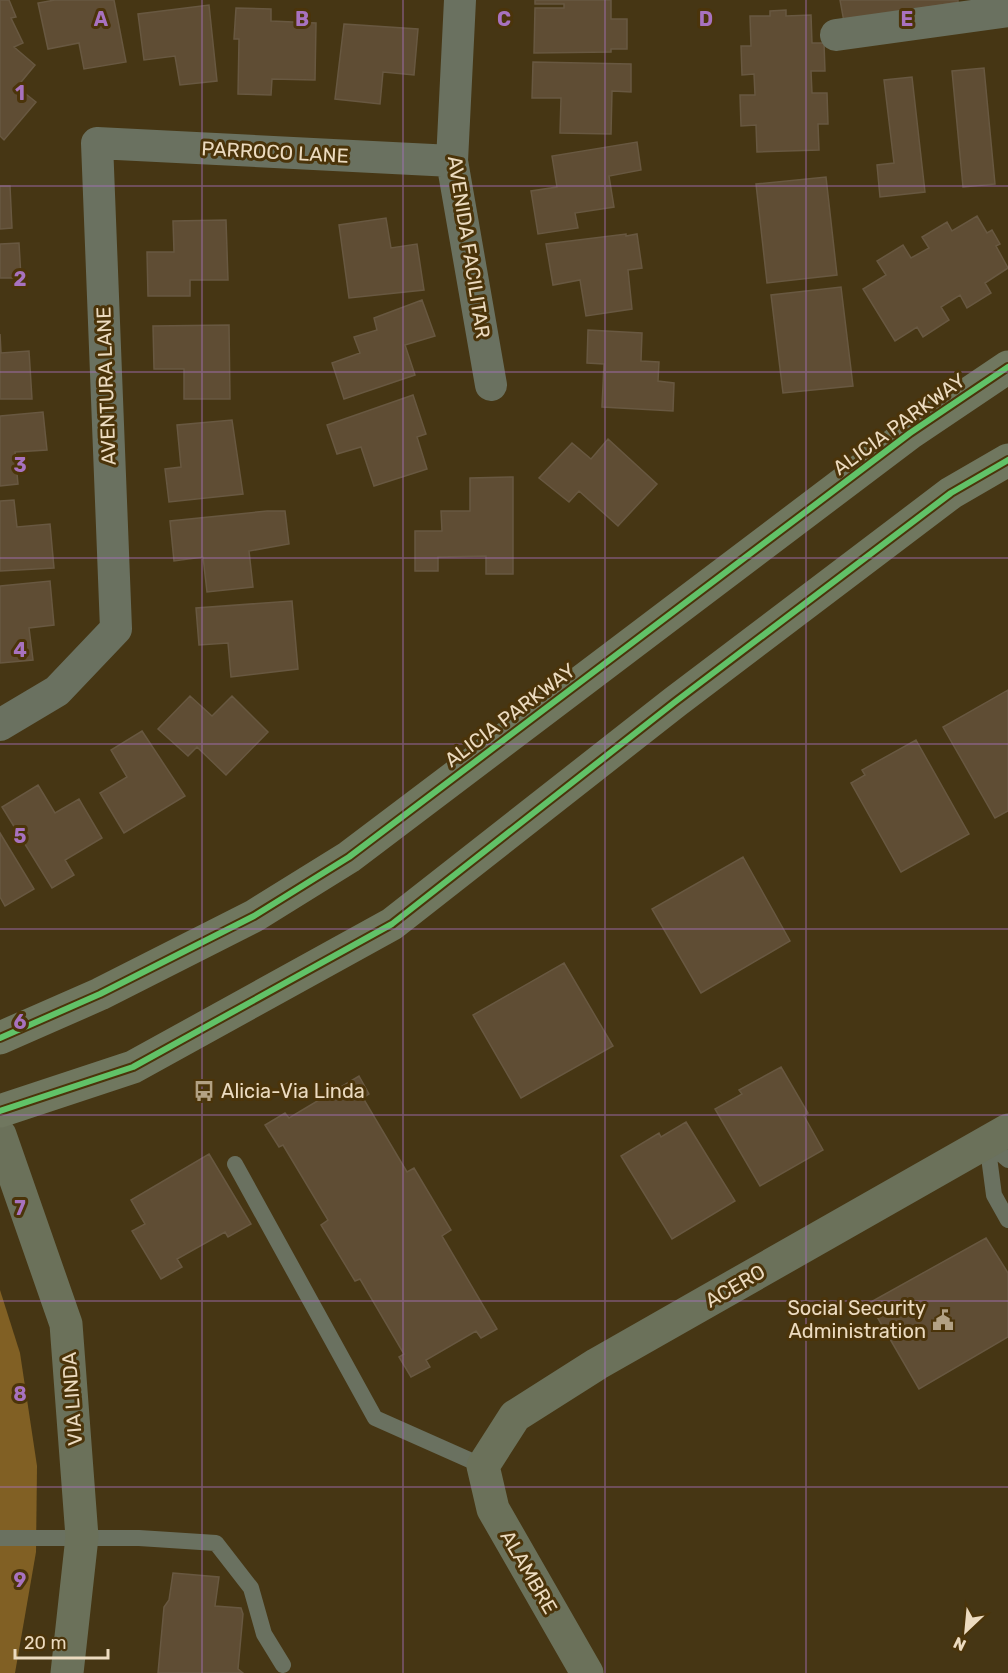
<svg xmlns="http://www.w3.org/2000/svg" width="1008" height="1673" viewBox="0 0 1008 1673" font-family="Rubik,sans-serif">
	<rect width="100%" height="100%" fill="#463614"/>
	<path fill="#816024" d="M 0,1290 L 20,1353 L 37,1466 L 36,1552 L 15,1673 L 0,1673 Z"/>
	<path fill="#5f4d34" stroke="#685841" stroke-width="1.5" d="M 0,0 L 9,0 L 16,17 L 11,18 L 23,43 L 14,47 L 35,65 L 17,87 L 36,102 L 4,140 L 0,136 Z
		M 55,0 L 114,0 L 126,62 L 84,69 L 79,43 L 48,49 L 38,3 Z
		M 535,0 L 611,0 L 611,19 L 627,19 L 627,49 L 611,49 L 611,52 L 534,53 L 535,8 L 564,8 L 564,4 L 535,4 Z
		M 840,0 L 958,0 L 958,2 L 844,22 Z
		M 209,5 L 217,81 L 180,85 L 175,56 L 144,60 L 138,14 Z
		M 236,8 L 271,9 L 271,21 L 316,23 L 315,80 L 272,79 L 271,95 L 238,94 L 239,39 L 234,39 Z
		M 786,10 L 786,16 L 811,15 L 812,43 L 824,43 L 825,71 L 811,71 L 812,93 L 827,93 L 828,124 L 818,124 L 819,150 L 757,152 L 756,125 L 741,126 L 740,95 L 755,95 L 754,74 L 742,75 L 741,46 L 751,46 L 750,16 L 770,16 L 770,11 Z
		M 344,24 L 418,29 L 414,75 L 383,72 L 380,104 L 335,99 Z
		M 533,62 L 631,64 L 631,92 L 612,91 L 611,134 L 560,133 L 561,98 L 532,98 Z
		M 984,68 L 995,184 L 963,187 L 952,71 Z
		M 912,77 L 925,192 L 880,197 L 877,165 L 894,163 L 884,80 Z
		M 637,142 L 641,170 L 609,176 L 614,207 L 575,213 L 578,228 L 538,234 L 531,191 L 557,187 L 552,156 Z
		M 826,177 L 837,275 L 767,283 L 756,184 Z
		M 0,186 L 10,186 L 12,228 L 0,229 Z
		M 977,216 L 987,233 L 992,230 L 1000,244 L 996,246 L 1008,268 L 985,283 L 991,293 L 967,308 L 960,295 L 941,307 L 949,320 L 923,337 L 917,327 L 895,341 L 863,289 L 886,275 L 877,261 L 903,245 L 911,258 L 929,248 L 922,237 L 947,222 L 952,231 Z
		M 386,218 L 391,248 L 417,244 L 424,290 L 349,298 L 339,225 Z
		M 226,220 L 228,280 L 190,280 L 190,296 L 148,296 L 147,252 L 174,252 L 173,221 Z
		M 626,234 L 626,236 L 637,234 L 642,268 L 628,270 L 632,309 L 586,316 L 580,280 L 553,285 L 546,244 Z
		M 19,243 L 21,278 L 0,278 L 0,244 Z
		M 841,287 L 853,386 L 783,393 L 771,295 Z
		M 422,300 L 435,336 L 405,345 L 415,375 L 344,399 L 332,363 L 360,353 L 354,337 L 377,330 L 374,318 Z
		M 229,325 L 230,399 L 184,399 L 184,369 L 154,369 L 153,326 Z
		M 588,330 L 642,333 L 641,361 L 659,362 L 658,381 L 674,383 L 673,411 L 602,407 L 604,364 L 587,363 Z
		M 0,334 L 1,353 L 29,351 L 32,399 L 0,399 Z
		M 413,395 L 426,434 L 417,437 L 427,469 L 374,486 L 361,447 L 337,454 L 327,425 Z
		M 43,412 L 47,450 L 15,452 L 18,484 L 0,486 L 0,416 Z
		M 232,420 L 243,494 L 169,502 L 165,469 L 181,467 L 177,425 Z
		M 608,439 L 657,484 L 618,526 L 579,491 L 569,502 L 539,478 L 572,443 L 591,459 Z
		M 513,477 L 513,574 L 486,574 L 486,556 L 438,557 L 438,571 L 415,571 L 415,531 L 442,531 L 441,511 L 470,511 L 470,478 Z
		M 14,500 L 17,527 L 50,524 L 54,568 L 0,571 L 0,501 Z
		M 267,511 L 285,511 L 289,544 L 249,551 L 253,587 L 207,592 L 203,557 L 174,561 L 170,521 Z
		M 50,581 L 54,625 L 29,628 L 33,660 L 0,663 L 0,586 Z
		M 292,601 L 298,669 L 231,677 L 228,643 L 199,645 L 196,608 Z
		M 1008,690 L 1008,811 L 995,818 L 943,727 Z
		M 190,696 L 212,716 L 232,696 L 268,732 L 226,775 L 197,747 L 188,756 L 158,729 Z
		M 142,731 L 185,796 L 124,833 L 100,793 L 127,777 L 111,750 Z
		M 916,740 L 969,834 L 901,872 L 851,783 L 865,775 L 862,770 Z
		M 38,785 L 55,813 L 79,799 L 102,838 L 65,860 L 74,875 L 52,888 L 2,807 Z
		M 0,833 L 34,889 L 5,906 L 0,897 Z
		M 743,857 L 790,941 L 701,993 L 652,909 Z
		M 564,963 L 613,1046 L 521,1098 L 473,1015 Z
		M 781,1067 L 808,1113 L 804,1116 L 823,1150 L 760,1186 L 715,1109 L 742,1094 L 739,1090 Z
		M 359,1076 L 369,1094 L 363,1098 L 407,1172 L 414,1168 L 451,1230 L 442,1236 L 497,1329 L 481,1338 L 476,1331 L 426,1360 L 430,1367 L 411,1377 L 399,1357 L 404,1354 L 360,1279 L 355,1281 L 321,1225 L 328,1220 L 283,1145 L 279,1147 L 265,1125 L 285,1113 L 289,1118 Z
		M 686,1122 L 735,1201 L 672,1239 L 621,1156 L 659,1133 L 661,1137 Z
		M 209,1154 L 251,1224 L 228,1237 L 225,1232 L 177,1259 L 182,1267 L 161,1279 L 132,1231 L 145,1224 L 131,1200 Z
		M 986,1238 L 1008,1273 L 1008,1337 L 919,1389 L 869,1303 Z
		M 173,1573 L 219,1577 L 215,1606 L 241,1608 L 243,1614 L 238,1669 L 243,1673 L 158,1673 L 164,1607 L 169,1600 Z"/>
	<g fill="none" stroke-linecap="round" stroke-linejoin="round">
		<path stroke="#6a7160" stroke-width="16" d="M 987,1142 L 994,1195 L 1008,1220
			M 987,1142 L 1008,1160
			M 235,1164 L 375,1418 L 483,1466
			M 0,1538 L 139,1538 L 216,1543 L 251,1588 L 264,1634 L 283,1665"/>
		<path stroke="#6a7160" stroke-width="32" d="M 460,0 L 452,161 L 491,385
			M 836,35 L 1008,11
			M 0,725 L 57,691 L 116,629 L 97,143 L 452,161"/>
		<path stroke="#6b715a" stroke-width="33" d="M 0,1135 L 66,1324 L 82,1537 L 67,1673
			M 587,1673 L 493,1509 L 483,1466 L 515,1416 L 597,1364 L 1008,1130"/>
		<path stroke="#70775f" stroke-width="33" d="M 0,1038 L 100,994 L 254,916 L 349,857 L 910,433 L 1008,367
			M 0,1111 L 133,1067 L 392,924 L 675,702 L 951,493 L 1008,460"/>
		<defs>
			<path id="cycleway" d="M 0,1038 L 100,994 L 254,916 L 349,857 L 910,433 L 1008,367
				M 0,1111 L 133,1067 L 392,924 L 675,702 L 951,493 L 1008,460"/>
		</defs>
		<use href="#cycleway" stroke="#4b340a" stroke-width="10"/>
		<use href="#cycleway" stroke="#61c268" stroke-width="6"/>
	</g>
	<path fill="none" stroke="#a872bf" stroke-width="1.5" stroke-opacity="0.55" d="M 202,0 L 202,1673M 403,0 L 403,1673M 605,0 L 605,1673M 806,0 L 806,1673M 0,186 L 1008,186M 0,372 L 1008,372M 0,558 L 1008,558M 0,744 L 1008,744M 0,929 L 1008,929M 0,1115 L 1008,1115M 0,1301 L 1008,1301M 0,1487 L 1008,1487"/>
	<defs>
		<symbol id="bus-bare" viewBox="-9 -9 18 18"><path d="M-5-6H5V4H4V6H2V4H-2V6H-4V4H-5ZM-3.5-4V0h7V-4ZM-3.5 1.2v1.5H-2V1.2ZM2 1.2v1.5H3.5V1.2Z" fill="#b2a184" stroke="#4b340a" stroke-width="2.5" paint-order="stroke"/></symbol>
		<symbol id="civic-bare" viewBox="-9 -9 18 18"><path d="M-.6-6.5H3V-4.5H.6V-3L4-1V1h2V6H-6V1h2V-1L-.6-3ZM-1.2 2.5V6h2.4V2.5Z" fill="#b2a184" stroke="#4b340a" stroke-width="2.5" paint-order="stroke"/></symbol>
	</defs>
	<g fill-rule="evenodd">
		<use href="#bus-bare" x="189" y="1076" width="30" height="30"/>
		<use href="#civic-bare" x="928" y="1305" width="30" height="30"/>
	</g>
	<g text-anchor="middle" stroke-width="6" stroke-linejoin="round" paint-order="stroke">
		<g font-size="20" fill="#ecdbc0" stroke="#4b340a">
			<text transform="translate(275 152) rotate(3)" y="7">PARROCO LANE</text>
			<text transform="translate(469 247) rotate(81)" y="7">AVENIDA FACILITAR</text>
			<text transform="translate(106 386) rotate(-92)" y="7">AVENTURA LANE</text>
			<text transform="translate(899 424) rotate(-36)" y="7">ALICIA PARKWAY</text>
			<text transform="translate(510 715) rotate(-37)" y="7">ALICIA PARKWAY</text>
			<text transform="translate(735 1286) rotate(-30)" y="7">ACERO</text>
			<text transform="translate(72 1399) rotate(-94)" y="7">VIA LINDA</text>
			<text transform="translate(529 1572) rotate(60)" y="7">ALAMBRE</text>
		</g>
		<g font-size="20" fill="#ecdbc0" stroke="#4b340a" text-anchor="start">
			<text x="221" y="1098">Alicia-Via Linda</text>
			<text x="926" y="1315" text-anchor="end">Social Security<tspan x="926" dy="23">Administration</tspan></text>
		</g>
	</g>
	<g font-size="20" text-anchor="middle" font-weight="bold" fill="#a872bf" stroke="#4b340a" stroke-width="6" stroke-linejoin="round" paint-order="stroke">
		<text x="101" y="26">A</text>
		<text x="302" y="26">B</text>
		<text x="504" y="26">C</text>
		<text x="706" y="26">D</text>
		<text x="907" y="26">E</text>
		<text x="20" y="100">1</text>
		<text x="20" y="286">2</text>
		<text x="20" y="472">3</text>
		<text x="20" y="657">4</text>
		<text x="20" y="843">5</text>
		<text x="20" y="1029">6</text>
		<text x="20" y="1215">7</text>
		<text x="20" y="1401">8</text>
		<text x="20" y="1587">9</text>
	</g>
	<g transform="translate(966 1631) rotate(206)" stroke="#4b340a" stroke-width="4.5" paint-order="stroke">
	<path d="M0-4.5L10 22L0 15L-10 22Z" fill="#ecdbc0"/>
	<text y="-9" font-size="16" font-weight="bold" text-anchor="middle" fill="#ecdbc0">N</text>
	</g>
	<path d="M15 1649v9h93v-9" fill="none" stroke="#ecdbc0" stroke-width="3"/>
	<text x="24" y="1649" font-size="18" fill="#ecdbc0" stroke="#4b340a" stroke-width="4.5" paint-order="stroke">20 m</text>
</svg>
